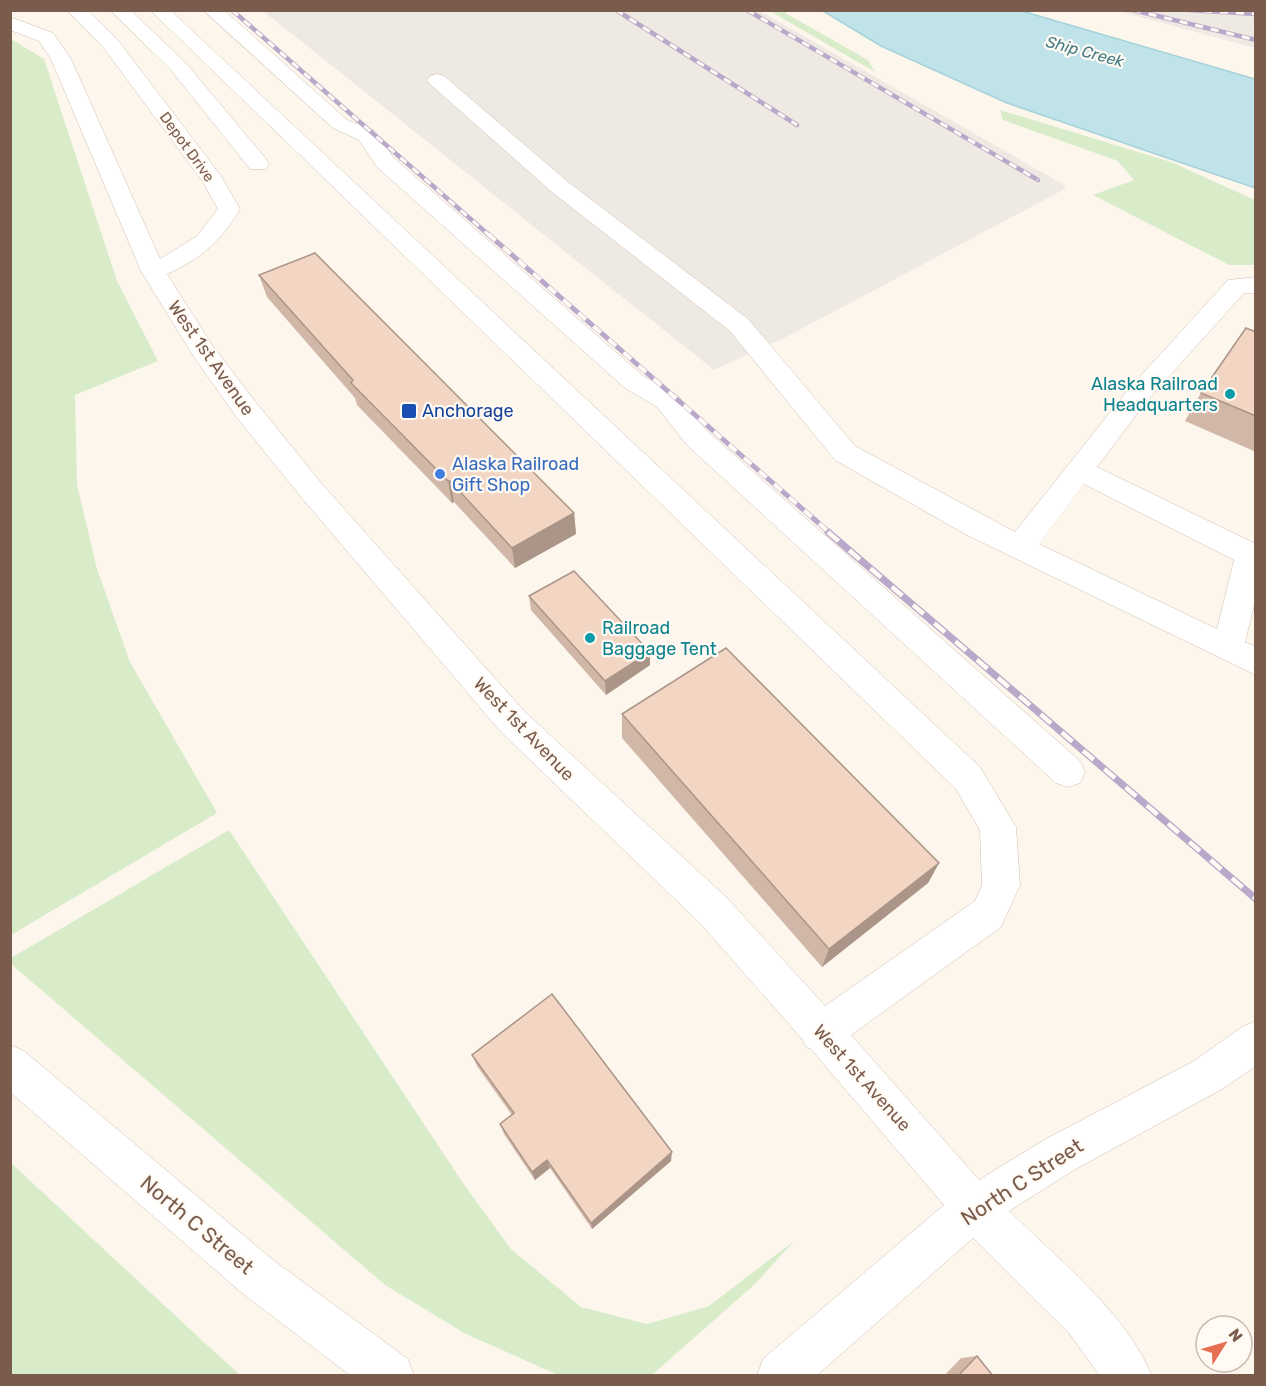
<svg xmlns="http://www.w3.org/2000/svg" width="1266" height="1386" viewBox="0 0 1266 1386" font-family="Rubik,sans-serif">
	<rect width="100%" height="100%" fill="#fdf6ec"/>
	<path fill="#efe9e4" d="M 263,11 L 760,11 L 1066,186 L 1061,191 L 788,336 L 714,370 Z
		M 1116,11 L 1255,11 L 1255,48 L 1133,15 Z"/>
	<path fill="#d8ecc9" d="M 770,11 L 787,11 L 785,13 L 868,60 L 875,72 Z
		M 11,39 L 44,59 L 117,281 L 158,361 L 75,395 L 77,485 L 97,569 L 130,662 L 217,813 L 11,935 Z
		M 1000,110 L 1171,162 L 1255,200 L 1255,265 L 1229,265 L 1093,195 L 1134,180 L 1118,161 L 1003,120 Z
		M 229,830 L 465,1186 L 511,1249 L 581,1307 L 647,1324 L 709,1306 L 794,1241 L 756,1283 L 652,1375 L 558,1375 L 466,1334 L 385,1285 L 11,964 L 11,958 Z
		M 10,1162 L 207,1345 L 240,1375 L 11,1375 Z"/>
	<path fill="#bfe3e8" stroke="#a5d3da" stroke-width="1.5" d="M 823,11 L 1022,11 L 1255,79 L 1255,188 L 1007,103 L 881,46 Z"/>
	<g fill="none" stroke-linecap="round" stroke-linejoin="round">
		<defs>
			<path id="minor" d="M 67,10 L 87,10 L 117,39 L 221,176 L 240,209 C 221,241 201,259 167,274 L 212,345 L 258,405 L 322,484 L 525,712 L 727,898 L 825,1006 L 975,901 L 982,885 L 980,830 L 956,789 L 150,10 L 170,10 L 980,767 L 1016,827 L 1020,885 L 1001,927 L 851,1035 L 979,1180 L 1044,1140 L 1194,1061 L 1242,1027 L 1256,1021 L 1256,1066 L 1222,1089 L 1074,1170 L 1009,1211 C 1056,1257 1127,1314 1152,1376 L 1100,1376 L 1069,1333 L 973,1238 L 816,1376 L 757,1376 L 763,1359 L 944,1205 L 811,1049 L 806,1047 L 803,1040 L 701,924 L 501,732 L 302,498 L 238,419 L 194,357 L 141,271 L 51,59 L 39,41 L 10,30 L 10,17 L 53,33 L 71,59 L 160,259 L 197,236 L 218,209 L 203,182 L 103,47 Z
				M 110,10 L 130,10 L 185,62 L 266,159 L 269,164 L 266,169 L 250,169 L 171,70 Z
				M 203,10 L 224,10 L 347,120 L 375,131 L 393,157 L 643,376 L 677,395 L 707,431 L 1080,761 L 1085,772 L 1080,783 L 1068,787 L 1056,783 L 687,445 L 657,407 L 625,388 L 377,167 L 359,140 L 333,128 Z
				M 437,74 L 444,76 L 568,182 L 748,319 L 855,446 L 1015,532 L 1127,391 L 1228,280 L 1256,277 L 1256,293 L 1244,293 L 1145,403 L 1097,467 L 1256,544 L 1256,597 L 1245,642 L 1256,647 L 1256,675 L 967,535 L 835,460 L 730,331 L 552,192 L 430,84 L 427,80 L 430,76 ZM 1084,484 L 1234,560 L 1217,629 L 1039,544 Z
				M 10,1045 L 24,1051 L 273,1260 L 408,1359 L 414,1376 L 351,1376 L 241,1292 L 10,1092 Z"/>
		</defs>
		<use href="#minor" stroke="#d1beb0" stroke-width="1"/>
		<use href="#minor" fill="#fff" fill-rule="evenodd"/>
		<defs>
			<path id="rail-far2" d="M 232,10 L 490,236
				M 616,10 L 797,125
				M 747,10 L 1038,180
				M 1133,10 L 1256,40
				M 1188,10 L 1256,14"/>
			<path id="rail-far1" d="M 488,234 L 830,533"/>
			<path id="rail" d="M 828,532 L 1256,899"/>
		</defs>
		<use href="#rail-far2" stroke="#b9a8c9" stroke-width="4.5"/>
		<use href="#rail-far1" stroke="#b9a8c9" stroke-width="5"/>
		<use href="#rail" stroke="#b9a8c9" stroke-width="7"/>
		<use href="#rail-far2" stroke="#fffaf3" stroke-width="3" stroke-dasharray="8" stroke-linecap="butt"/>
		<use href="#rail-far1" stroke="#fffaf3" stroke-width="4" stroke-dasharray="10" stroke-linecap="butt"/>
		<use href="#rail" stroke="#fffaf3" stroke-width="4.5" stroke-dasharray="14" stroke-linecap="butt"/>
	</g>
	<path fill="#d1b7a8" d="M 259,275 L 574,513 L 576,534 L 515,568 L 454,502 L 452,503 L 357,405 L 355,398 L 267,297 Z
		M 1256,332 L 1256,452 L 1185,421 L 1201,393 Z
		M 529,596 L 650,665 L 606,695 L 531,610 Z
		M 622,714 L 939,863 L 928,883 L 822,967 L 622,738 Z
		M 472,1055 L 671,1161 L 592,1229 L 550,1168 L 535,1180 L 504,1134 L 500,1124 L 512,1115 L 477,1066 Z
		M 977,1356 L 993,1376 L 944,1376 L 961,1358 Z"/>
	<path fill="#aa9588" d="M 448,481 L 450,481 L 454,502 L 452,503 Z
		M 574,513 L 576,534 L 515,568 L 512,548 Z
		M 650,652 L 650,665 L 606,695 L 605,681 Z
		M 939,863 L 928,883 L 822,967 L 829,949 Z
		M 672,1152 L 671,1161 L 592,1229 L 591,1223 Z
		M 547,1160 L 550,1168 L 535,1180 L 532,1172 Z"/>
	<path fill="#f3d5c3" stroke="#aa9588" stroke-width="1.5" d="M 315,253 L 574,513 L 512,548 L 450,481 L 448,481 L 351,383 L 353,380 L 259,275 Z
		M 1246,328 L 1256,332 L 1256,416 L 1201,393 Z
		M 574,571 L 650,652 L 605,681 L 529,596 Z
		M 726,648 L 939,863 L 829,949 L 622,714 Z
		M 552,994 L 672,1152 L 591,1223 L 547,1160 L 532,1172 L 500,1124 L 514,1113 L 472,1055 Z
		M 977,1356 L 993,1376 L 958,1376 Z"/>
	<g fill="#0f9aa8" stroke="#fffaf3" stroke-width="2">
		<circle cx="1230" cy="394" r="6"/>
		<circle cx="590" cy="638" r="6"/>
	</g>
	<rect fill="#1a4fb4" stroke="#fffaf3" stroke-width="2" x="401" y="403" width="16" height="16" rx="3"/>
	<circle fill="#3f7fe0" stroke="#fffaf3" stroke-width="2" cx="440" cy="474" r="6"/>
	<g text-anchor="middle" stroke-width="4.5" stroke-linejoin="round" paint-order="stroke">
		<g font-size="15" fill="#7a5c4d" stroke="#fffaf3">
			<text transform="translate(187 147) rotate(54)" y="5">Depot Drive</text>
		</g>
		<g font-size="16" font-style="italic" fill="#437c86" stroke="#fffaf3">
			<text transform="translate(1085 51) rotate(15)" y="6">Ship Creek</text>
		</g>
		<g font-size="18" fill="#7a5c4d" stroke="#fffaf3">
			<text transform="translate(211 358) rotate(55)" y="6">West 1st Avenue</text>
			<text transform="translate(524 729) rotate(46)" y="6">West 1st Avenue</text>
			<text transform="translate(862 1078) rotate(48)" y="6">West 1st Avenue</text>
		</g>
		<g font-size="18" fill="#0d838f" stroke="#fffaf3" text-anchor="end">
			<text x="1218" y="390">Alaska Railroad<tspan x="1218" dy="21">Headquarters</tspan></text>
			<text x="602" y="634" text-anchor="start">Railroad<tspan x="602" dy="21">Baggage Tent</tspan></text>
		</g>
		<g font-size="18" fill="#164399" stroke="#fffaf3" text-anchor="start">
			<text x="422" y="417">Anchorage</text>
		</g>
		<g font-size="18" fill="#366cbe" stroke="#fffaf3" text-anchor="start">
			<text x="452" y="470">Alaska Railroad<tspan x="452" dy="21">Gift Shop</tspan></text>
		</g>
		<g font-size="21" fill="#7a5c4d" stroke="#fffaf3">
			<text transform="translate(1022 1182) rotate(-33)" y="7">North C Street</text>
			<text transform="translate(197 1225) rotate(40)" y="7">North C Street</text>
		</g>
	</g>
	<rect width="1266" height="1386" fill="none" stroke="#7a5c4d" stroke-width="24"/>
	<g transform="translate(1224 1344) rotate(53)"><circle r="28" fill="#fffaf3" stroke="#cabbb1" stroke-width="1.5"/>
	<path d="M0-4.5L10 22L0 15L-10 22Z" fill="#e76f51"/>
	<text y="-9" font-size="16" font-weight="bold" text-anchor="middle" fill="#7a5c4d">N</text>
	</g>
</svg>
